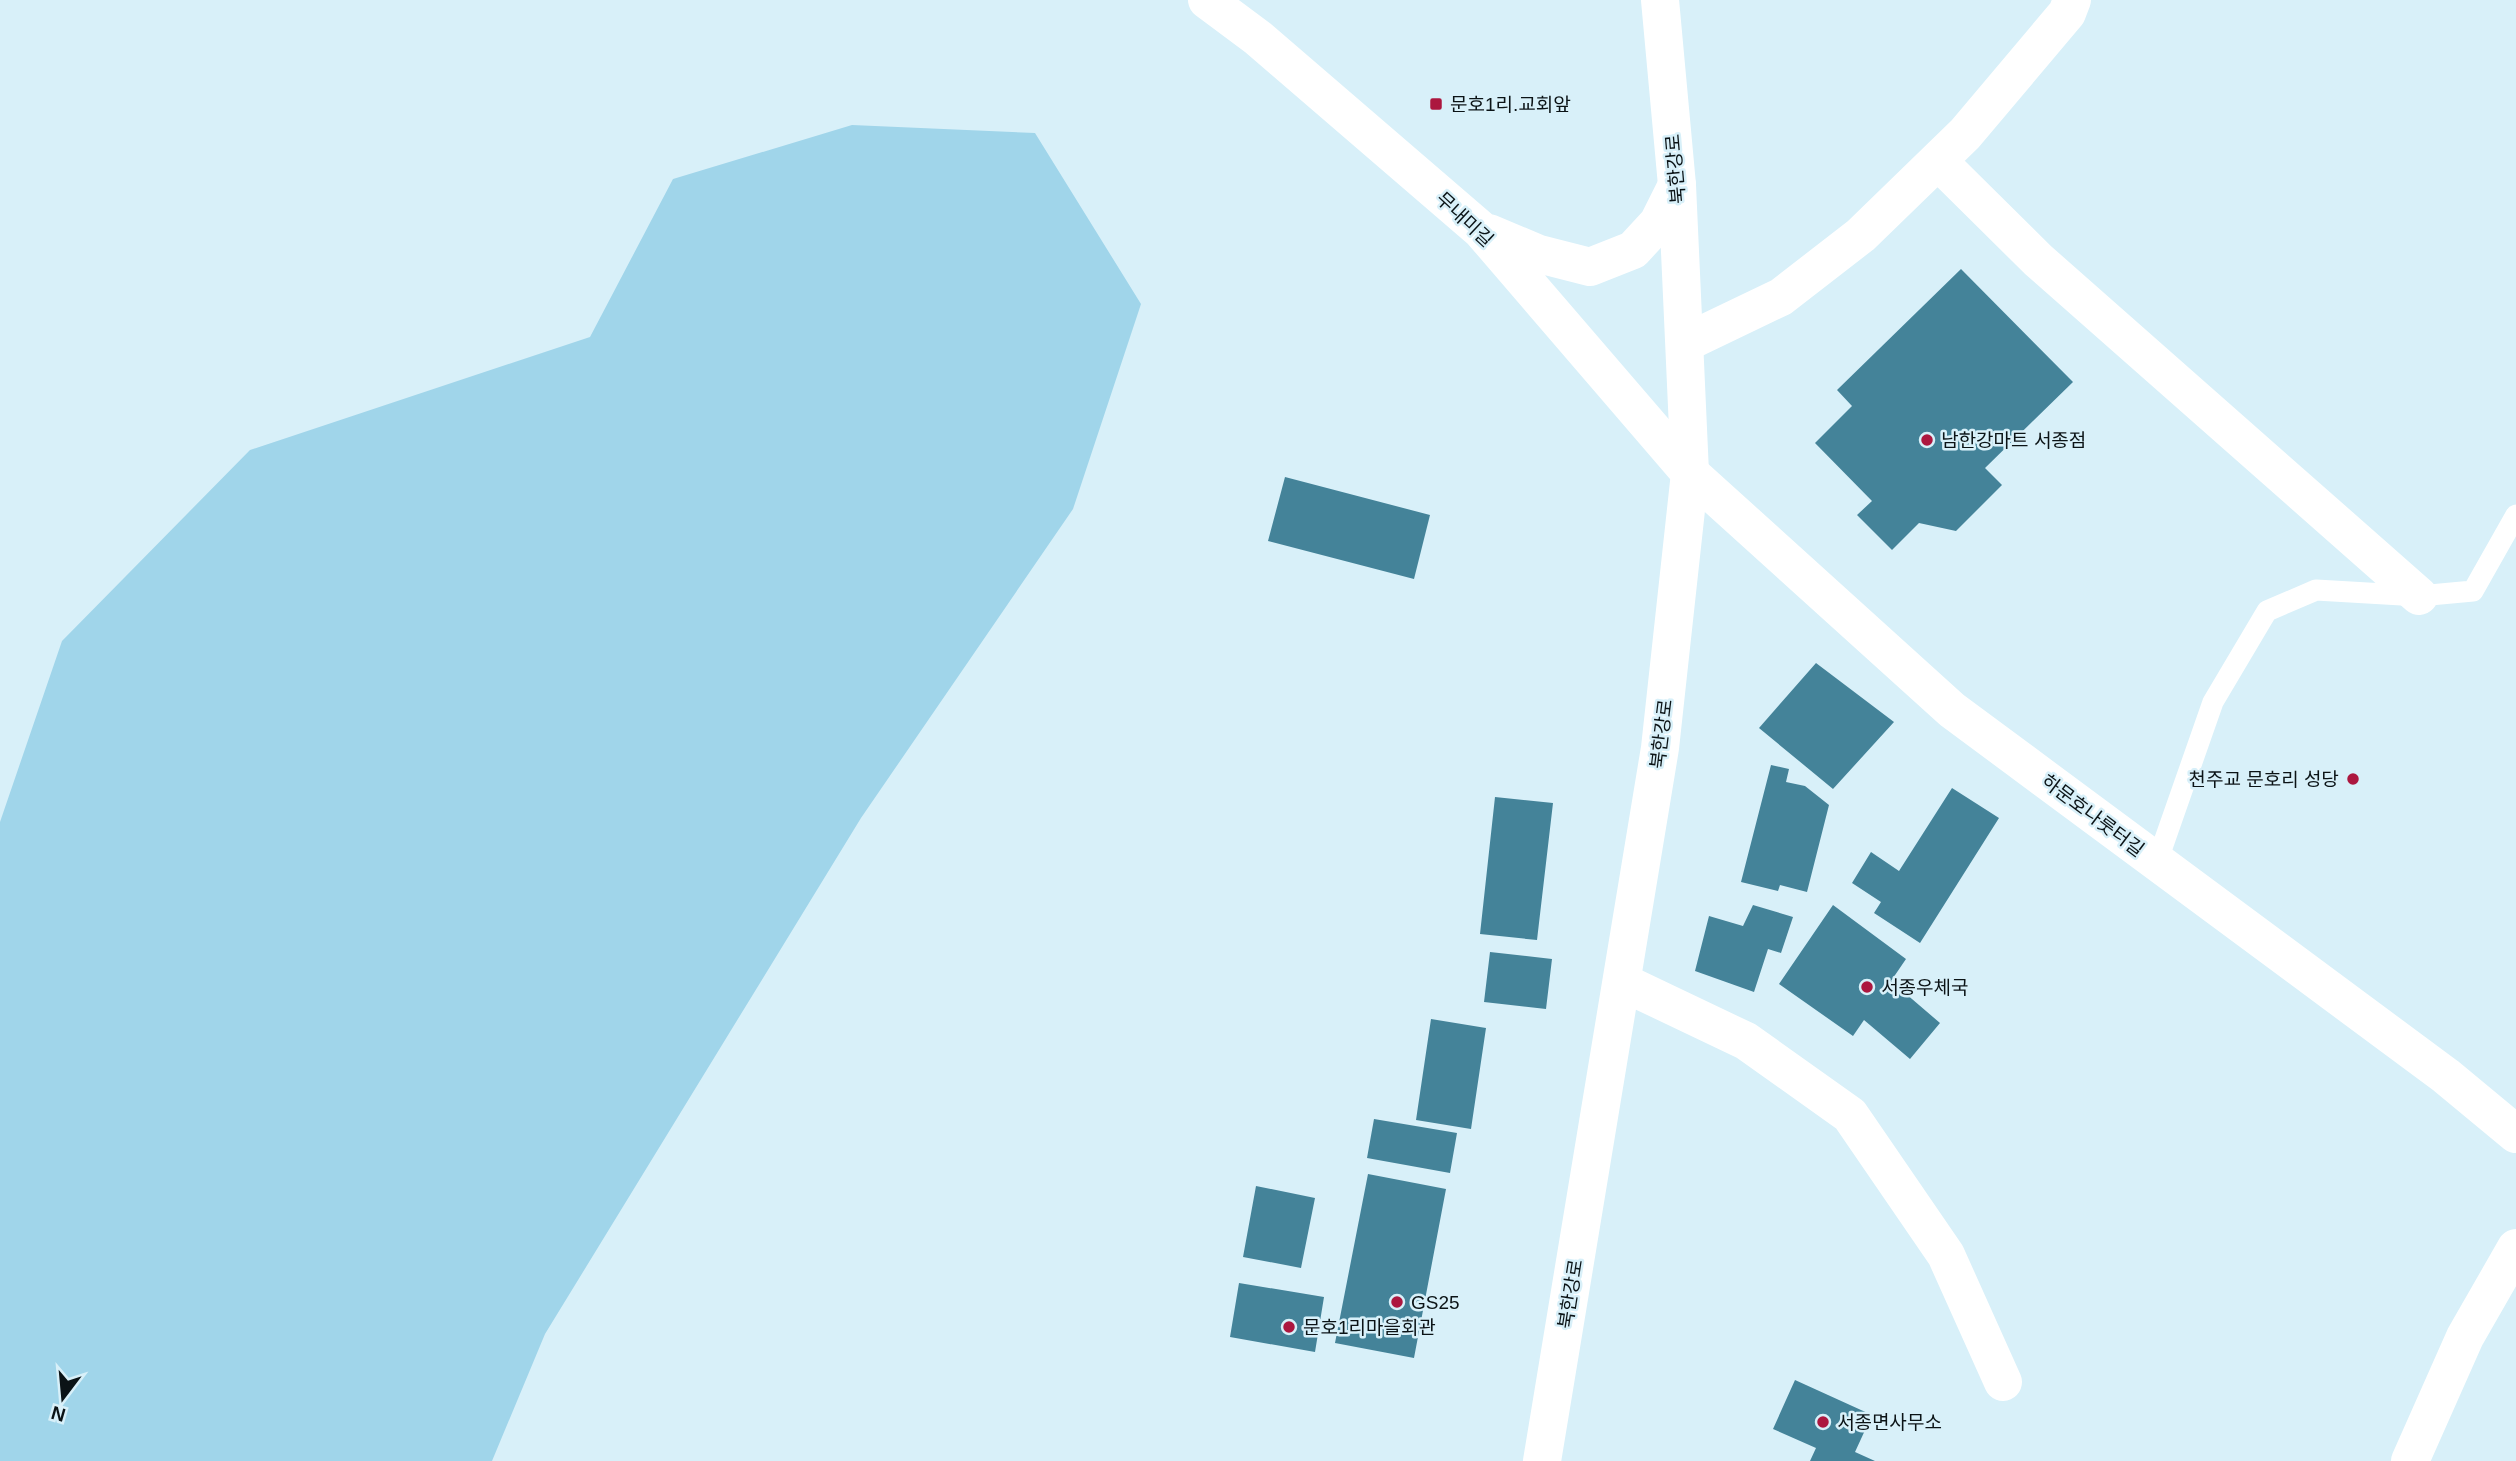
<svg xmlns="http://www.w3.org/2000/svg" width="2516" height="1461" viewBox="0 0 2516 1461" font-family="Arial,'Noto Sans KR',sans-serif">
	<rect width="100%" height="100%" fill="#d8f0f9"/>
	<path fill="#a0d5ea" d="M 852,125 L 1035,133 L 1141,304 L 1073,509 L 861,818 L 545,1334 L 492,1461 L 0,1461 L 0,822 L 62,641 L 250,450 L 590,337 L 673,179 Z"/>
	<path fill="#448399" d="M 1961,269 L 2073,382 L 1985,468 L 2002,485 L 1956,531 L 1919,523 L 1892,550 L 1857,515 L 1872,501 L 1815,443 L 1852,406 L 1837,390 Z
		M 1285,477 L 1430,515 L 1414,579 L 1268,541 Z
		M 1816,663 L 1894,722 L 1833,789 L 1759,728 Z
		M 1771,765 L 1789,769 L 1786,782 L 1805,786 L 1829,805 L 1807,892 L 1780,885 L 1778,891 L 1741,882 Z
		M 1952,788 L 1999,818 L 1920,943 L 1874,913 L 1881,902 L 1852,883 L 1871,852 L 1899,871 Z
		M 1495,797 L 1553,803 L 1537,940 L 1480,934 Z
		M 1753,905 L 1793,917 L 1781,953 L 1768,949 L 1754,992 L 1695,971 L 1709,916 L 1743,926 Z
		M 1833,905 L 1906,959 L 1891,981 L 1940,1023 L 1910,1059 L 1864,1020 L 1853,1036 L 1779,984 Z
		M 1490,952 L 1552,959 L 1546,1009 L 1484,1002 Z
		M 1431,1019 L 1486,1028 L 1471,1129 L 1416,1120 Z
		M 1374,1119 L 1457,1133 L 1450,1173 L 1367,1158 Z
		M 1368,1174 L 1446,1189 L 1414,1358 L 1335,1343 Z
		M 1256,1186 L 1315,1198 L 1301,1268 L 1243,1257 Z
		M 1239,1283 L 1324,1297 L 1315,1352 L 1230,1337 Z
		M 1795,1380 L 1872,1415 L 1855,1452 L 1875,1461 L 1810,1461 L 1816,1448 L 1773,1429 Z"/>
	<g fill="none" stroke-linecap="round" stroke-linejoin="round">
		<path stroke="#fff" stroke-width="21" d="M 2157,862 L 2213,702 L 2267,611 L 2316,590 L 2419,596 L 2473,591 L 2516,515"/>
		<path stroke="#fff" stroke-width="38" d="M 1938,161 L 2038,260 L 2419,596
			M 1685,343 L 1781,297 L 1861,235 L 1965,134 L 2067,13 L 2072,0
			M 1690,473 L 1952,710 L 2446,1076 L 2516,1134
			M 1622,982 L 1746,1041 L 1850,1115 L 1946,1255 L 2003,1382
			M 2410,1461 L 2465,1337 L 2516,1248"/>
		<path stroke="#fff" stroke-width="38" d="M 1207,0 L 1258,38 L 1481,230 L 1690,473
			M 1489,233 L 1539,254 L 1590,267 L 1633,250 L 1658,223 L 1677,185"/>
		<path stroke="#fff" stroke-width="38" d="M 1542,1461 L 1660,748 L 1690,473 L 1677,185 L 1660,0"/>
	</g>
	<g fill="#ac173f" stroke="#d8f0f9" stroke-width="2.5">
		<rect x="1429" y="97" width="14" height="14" rx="3.5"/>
		<circle cx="1927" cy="440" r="7"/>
		<circle cx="2353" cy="779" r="7"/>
		<circle cx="1867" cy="987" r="7"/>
		<circle cx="1397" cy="1302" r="7"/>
		<circle cx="1289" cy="1327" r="7"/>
		<circle cx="1823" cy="1422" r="7"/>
	</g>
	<g text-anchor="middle" stroke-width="5" stroke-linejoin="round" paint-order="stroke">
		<g font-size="19" fill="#0b1316" stroke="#d8f0f9" text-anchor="start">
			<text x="1450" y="111">문호1리.교회앞</text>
			<text x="1941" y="447">남한강마트 서종점</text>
			<text x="2339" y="786" text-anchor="end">천주교 문호리 성당</text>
			<text x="1881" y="994">서종우체국</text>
			<text x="1411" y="1309">GS25</text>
			<text x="1303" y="1334">문호1리마을회관</text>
			<text x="1837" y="1429">서종면사무소</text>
		</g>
		<g font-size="19" fill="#0b1316" stroke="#d8f0f9">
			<text transform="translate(1675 169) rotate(-95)" y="7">북한강로</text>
			<text transform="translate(1465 219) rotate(43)" y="7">무내미길</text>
			<text transform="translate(1661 734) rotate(-83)" y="7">북한강로</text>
			<text transform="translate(2093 815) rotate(37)" y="7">하문호나룻터길</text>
			<text transform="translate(1570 1294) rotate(-81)" y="7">북한강로</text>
		</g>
	</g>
	<g transform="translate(63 1398) rotate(196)" stroke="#d8f0f9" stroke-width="5" paint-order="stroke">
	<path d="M0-5L12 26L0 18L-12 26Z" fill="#0b1316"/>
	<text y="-10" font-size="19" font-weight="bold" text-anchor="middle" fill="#0b1316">N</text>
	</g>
</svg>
